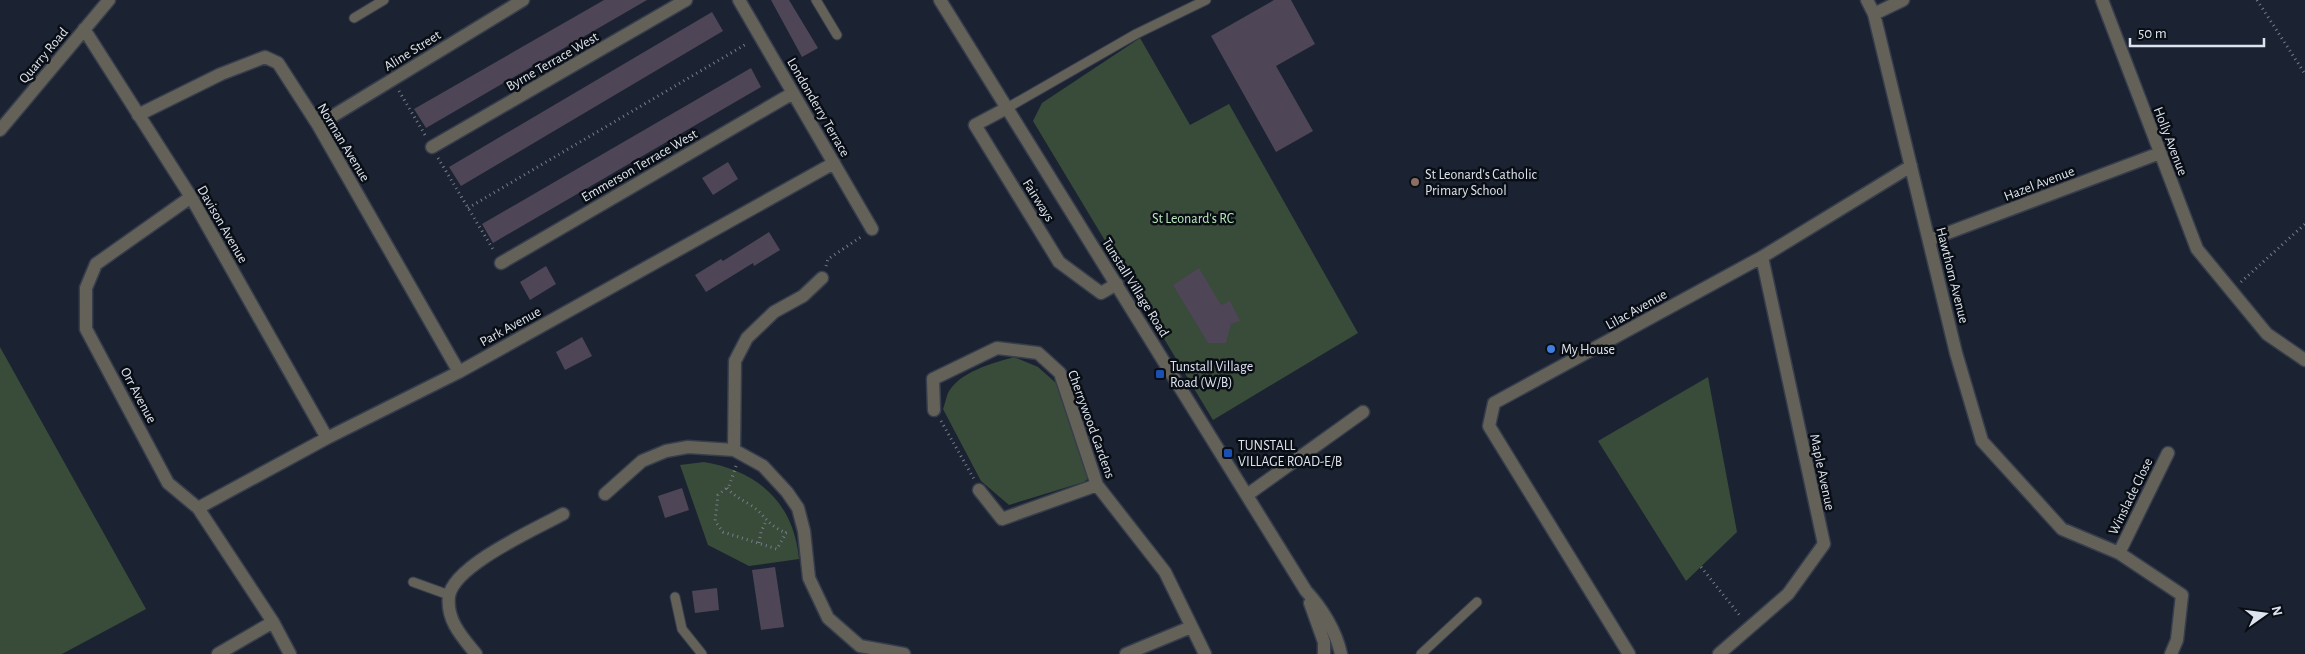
<svg xmlns="http://www.w3.org/2000/svg" width="2305" height="654" viewBox="0 0 2305 654" font-family="'Alegreya Sans',sans-serif">
	<rect width="100%" height="100%" fill="#1b2333"/>
	<path fill="#394b39" d="M 1140,38 L 1190,125 L 1229,104 L 1358,333 L 1213,420 L 1033,121 L 1042,103 Z
		M 0,347 L 146,609 L 62,654 L 0,654 Z
		M 1014,357 L 1038,367 L 1056,383 L 1090,477 L 1084,482 L 1009,505 L 981,481 L 943,409 C 945,404 946,398 948,393 C 959,372 993,363 1014,357 Z
		M 1708,377 L 1737,532 L 1686,581 L 1598,441 Z
		M 704,462 C 758,471 794,503 799,559 L 749,566 L 708,545 L 680,465 Z"/>
	<path fill="#4e4557" d="M 604,0 L 647,0 L 426,128 L 414,109 Z
		M 771,0 L 789,0 L 818,48 L 802,57 Z
		M 1274,0 L 1291,0 L 1315,44 L 1276,66 L 1313,131 L 1276,152 L 1211,36 Z
		M 712,12 L 723,31 L 461,186 L 449,167 Z
		M 751,68 L 761,87 L 493,243 L 482,224 Z
		M 728,162 L 738,179 L 713,195 L 702,178 Z
		M 769,232 L 780,250 L 754,266 L 753,263 L 706,292 L 695,275 L 721,259 L 723,261 Z
		M 546,266 L 556,284 L 530,300 L 520,282 Z
		M 1199,268 L 1221,305 L 1230,301 L 1240,321 L 1231,324 L 1226,343 L 1208,343 L 1173,285 Z
		M 582,337 L 592,356 L 565,370 L 556,352 Z
		M 682,488 L 689,510 L 665,518 L 658,496 Z
		M 775,567 L 784,627 L 761,630 L 752,570 Z
		M 717,588 L 719,610 L 695,613 L 692,591 Z"/>
	<g fill="none" stroke-linecap="round" stroke-linejoin="round">
		<defs>
			<path id="service" d="M 816,0 L 837,35
				M 354,18 L 384,0
				M 1007,108 L 1136,34 L 1206,0
				M 413,582 L 449,595
				M 675,597 L 682,629 L 702,654
				M 1421,654 L 1477,602"/>
			<path id="minor" d="M 739,0 L 872,229
				M 1867,0 L 1874,14 L 1956,353 L 1982,441 L 2062,529 L 2119,553 L 2182,595 L 2177,640 L 2171,654
				M 2102,0 L 2197,249 L 2267,334 L 2305,360
				M 1874,14 L 1903,0
				M 84,29 L 191,197 L 327,438
				M 1007,108 L 975,125 L 1059,262 L 1101,293 L 1117,284
				M 138,115 L 221,74 L 265,57 L 278,63 L 318,125 L 459,372
				M 318,125 L 523,0
				M 0,130 L 109,0
				M 432,147 L 686,0
				M 191,197 L 96,264 L 86,288 L 86,329 L 168,483 L 198,508 L 273,622 L 290,654
				M 1929,240 L 2160,153
				M 501,263 L 793,93
				M 934,410 L 933,379 L 997,348 L 1038,353 L 1060,373 L 1097,485 L 1165,572 L 1205,654
				M 734,450 L 735,361 L 747,338 L 774,312 L 803,296 L 822,278
				M 979,490 L 1002,519 L 1097,485
				M 605,494 L 642,461 L 666,451 L 688,447 L 734,450 L 763,466 L 787,492 L 798,508 L 804,531 L 809,578 L 828,618 L 860,646 L 904,654
				M 1247,495 L 1363,412
				M 198,508 L 327,438 L 459,372 L 834,163
				M 2119,553 L 2168,453
				M 218,654 L 273,622
				M 476,654 C 462,637 446,620 449,596 C 454,565 536,529 563,514
				M 1126,654 L 1191,627
				M 1629,654 L 1489,426 L 1494,403 L 1762,257 L 1911,166
				M 1719,654 L 1788,594 L 1824,544 L 1762,257"/>
			<path id="tertiary" d="M 940,0 L 1306,591 C 1322,608 1336,631 1341,654
				M 1310,603 L 1324,642 L 1324,654"/>
		</defs>
		<use href="#service" stroke="#363e4d" stroke-width="11"/>
		<use href="#minor" stroke="#363e4d" stroke-width="15"/>
		<use href="#tertiary" stroke="#363e4d" stroke-width="15"/>
		<path stroke="#777e8c" stroke-width="3" stroke-dasharray="1 4" stroke-linecap="butt" d="M 2257,0 L 2305,74
			M 399,91 L 425,135
			M 438,158 L 494,251
			M 468,208 L 748,43
			M 826,266 L 828,259 L 861,237
			M 2241,282 L 2305,224
			M 941,421 L 974,479
			M 736,466 L 729,486 L 718,495 L 715,521 L 723,532 L 777,549 L 786,533 L 789,532
			M 727,488 C 735,497 743,500 752,506 C 767,517 766,524 786,533
			M 759,543 L 761,532 L 766,521
			M 1701,567 L 1741,617"/>
		<use href="#service" stroke="#646158" stroke-width="9"/>
		<use href="#minor" stroke="#646158" stroke-width="12"/>
		<use href="#tertiary" stroke="#646158" stroke-width="12"/>
	</g>
	<circle fill="#8d6e63" stroke="#090d14" stroke-width="2" cx="1415" cy="182" r="5"/>
	<circle fill="#3f7fe0" stroke="#090d14" stroke-width="2" cx="1551" cy="349" r="5"/>
	<g fill="#1a4fb4" stroke="#090d14" stroke-width="2">
		<rect x="1155" y="369" width="10" height="10" rx="2.5"/>
		<rect x="1223" y="448" width="10" height="10" rx="2.5"/>
	</g>
	<g text-anchor="middle" stroke-width="5" stroke-linejoin="round" paint-order="stroke">
		<g font-size="14" fill="#dee4ef" stroke="#090d14">
			<text transform="translate(412 50) rotate(-32)" y="5">Aline Street</text>
			<text transform="translate(43 55) rotate(-50)" y="5">Quarry Road</text>
			<text transform="translate(552 61) rotate(-30)" y="5">Byrne Terrace West</text>
			<text transform="translate(819 107) rotate(60)" y="5">Londonderry Terrace</text>
			<text transform="translate(2171 141) rotate(69)" y="5">Holly Avenue</text>
			<text transform="translate(344 142) rotate(59)" y="5">Norman Avenue</text>
			<text transform="translate(639 165) rotate(-30)" y="5">Emmerson Terrace West</text>
			<text transform="translate(2039 183) rotate(-21)" y="5">Hazel Avenue</text>
			<text transform="translate(1039 200) rotate(58)" y="5">Fairways</text>
			<text transform="translate(223 224) rotate(60)" y="5">Davison Avenue</text>
			<text transform="translate(1953 275) rotate(76)" y="5">Hawthorn Avenue</text>
			<text transform="translate(1136 287) rotate(58)" y="5">Tunstall Village Road</text>
			<text transform="translate(1636 309) rotate(-29)" y="5">Lilac Avenue</text>
			<text transform="translate(510 326) rotate(-29)" y="5">Park Avenue</text>
			<text transform="translate(139 395) rotate(62)" y="5">Orr Avenue</text>
			<text transform="translate(1092 424) rotate(70)" y="5">Cherrywood Gardens</text>
			<text transform="translate(1823 472) rotate(78)" y="5">Maple Avenue</text>
			<text transform="translate(2130 496) rotate(-64)" y="5">Winslade Close</text>
		</g>
		<g font-size="14" fill="#dee4ef" stroke="#090d14" text-anchor="start">
			<text x="1425" y="179">St Leonard's Catholic<tspan x="1425" dy="16">Primary School</tspan></text>
			<text x="1561" y="354">My House</text>
			<text x="1170" y="371">Tunstall Village<tspan x="1170" dy="16">Road (W/B)</tspan></text>
			<text x="1238" y="450">TUNSTALL<tspan x="1238" dy="16">VILLAGE ROAD-E/B</tspan></text>
		</g>
		<g font-size="14" fill="#bae7ba" stroke="#090d14">
			<text x="1193" y="223">St Leonard's RC</text>
		</g>
	</g>
	<g transform="translate(2265 614) rotate(76)" stroke="#090d14" stroke-width="4" paint-order="stroke">
	<path d="M0-4L9 19L0 12L-9 19Z" fill="#dee4ef"/>
	<text y="-8" font-size="14" font-weight="bold" text-anchor="middle" fill="#dee4ef">N</text>
	</g>
	<path d="M2130 38v8h134v-8" fill="none" stroke="#dee4ef" stroke-width="2.5"/>
	<text x="2138" y="38" font-size="15" fill="#dee4ef" stroke="#090d14" stroke-width="4" paint-order="stroke">50 m</text>
</svg>
